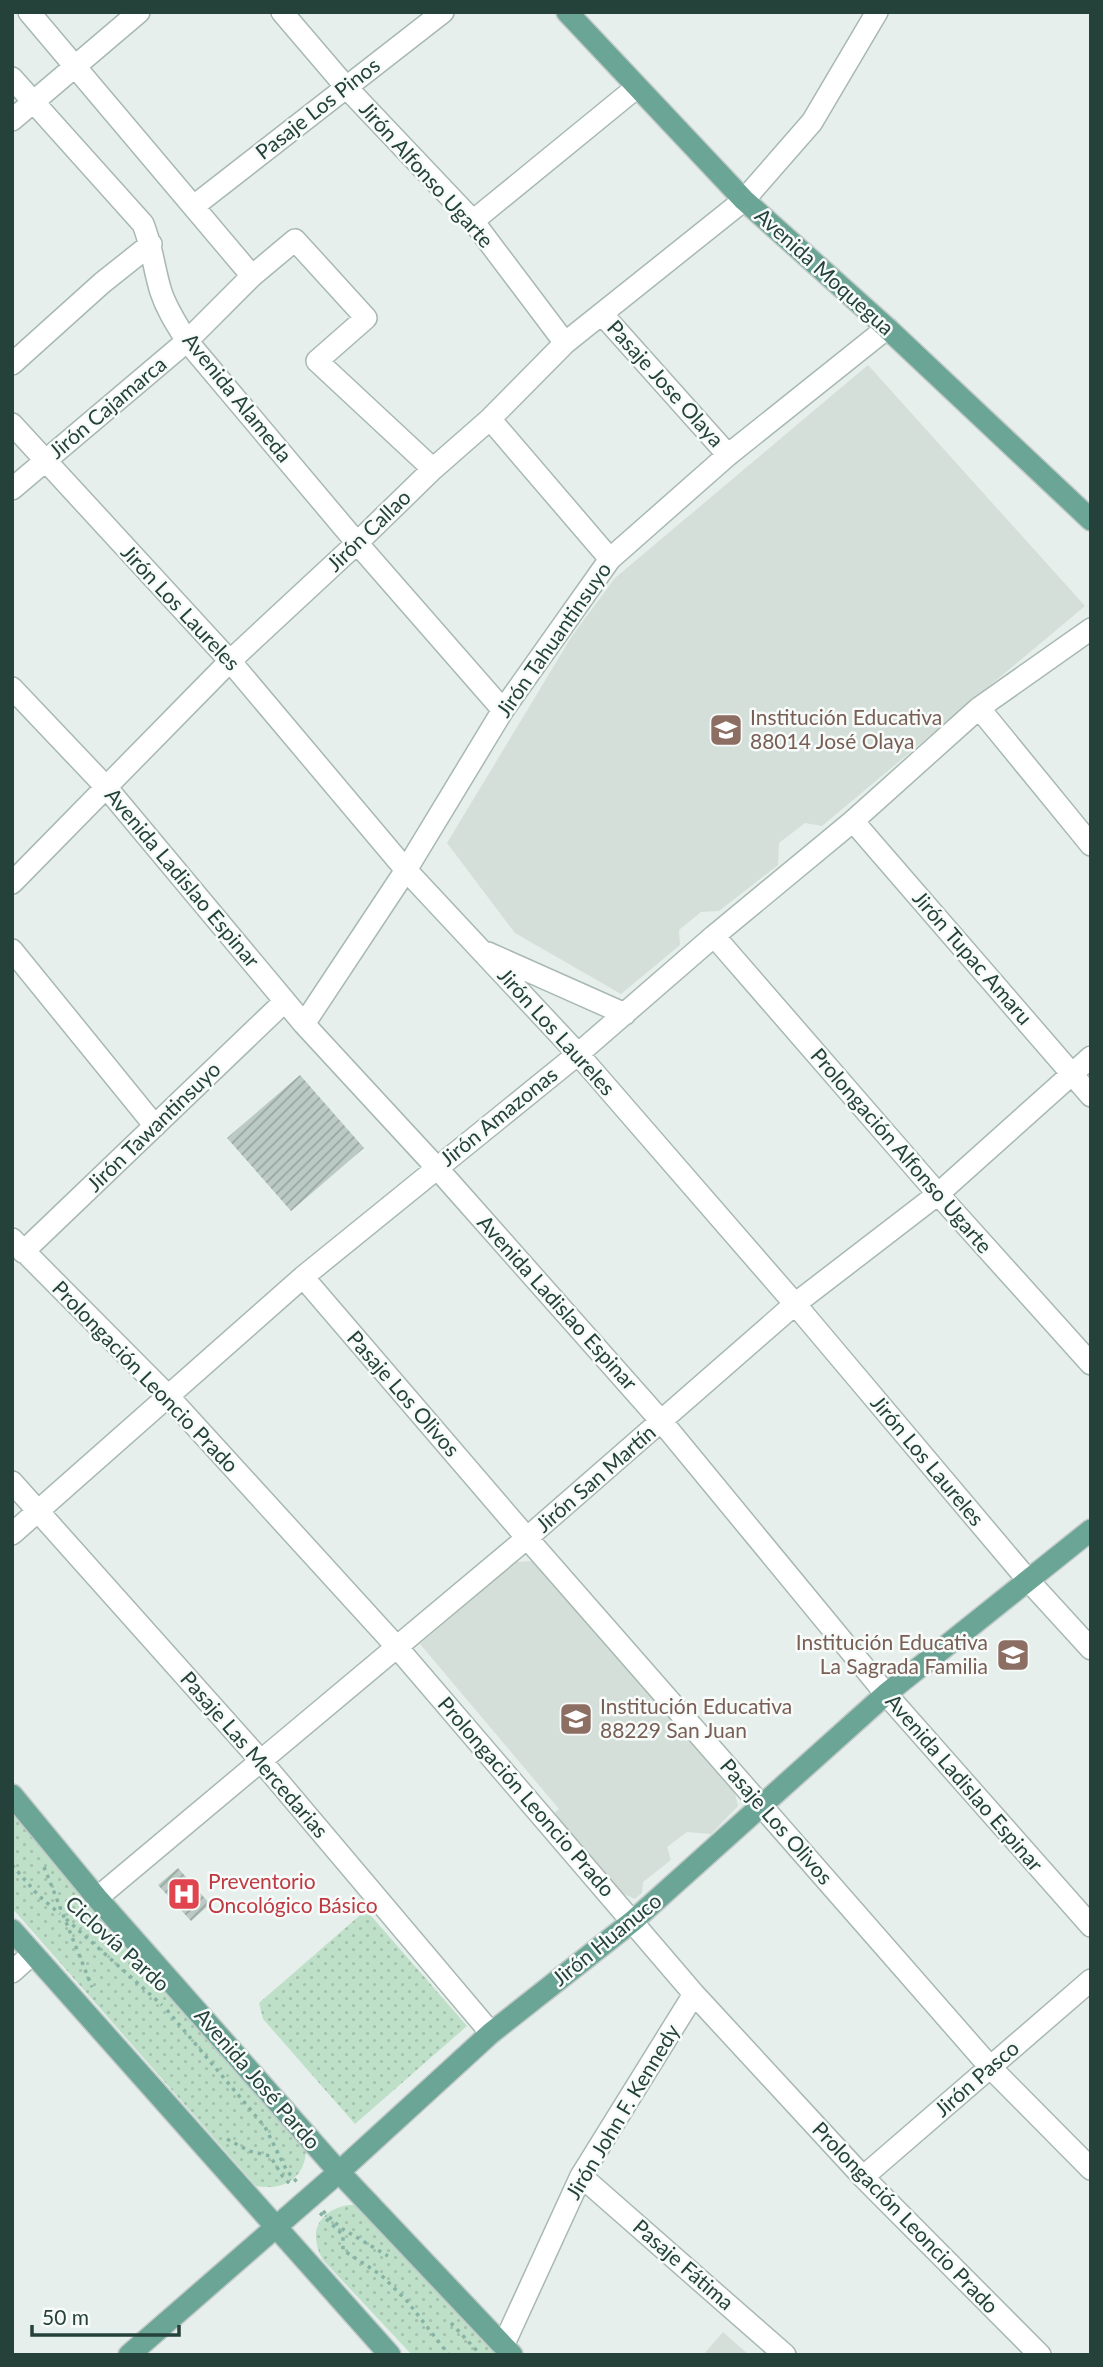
<svg xmlns="http://www.w3.org/2000/svg" width="1103" height="2367" viewBox="0 0 1103 2367" font-family="Lato,sans-serif">
	<defs>
		<pattern id="park-dots" width="8" height="8" patternUnits="userSpaceOnUse" patternTransform="scale(1.75)"><rect width="8" height="8" fill="#bfe0c8"/><path d="M2 2h.1M6 6h.1" fill="none" stroke="#a4c1ad" stroke-width="1.8" stroke-linecap="round"/></pattern>
		<pattern id="building-hatch" width="6" height="6" patternUnits="userSpaceOnUse" patternTransform="scale(1.75)"><rect width="6" height="6" fill="#bbcac4"/><path d="M-1 1l2-2M0 6l6-6M5 7l2-2" fill="none" stroke="#98a6a0"/></pattern>
	</defs>
	<rect width="100%" height="100%" fill="#e6efeb"/>
	<path fill="#d4dfda" d="M 868,365 L 1085,606 L 822,826 L 805,823 L 779,843 L 778,865 L 719,911 L 701,912 L 679,930 L 680,945 L 621,994 L 515,933 L 447,843 L 572,636 L 615,578 Z
		M 532,1561 L 735,1793 L 738,1806 L 711,1834 L 687,1832 L 667,1847 L 671,1860 L 643,1882 L 642,1893 L 635,1899 L 617,1891 L 552,1815 L 559,1809 L 420,1644 L 516,1562 Z
		M 723,2332 L 749,2355 L 703,2355 Z"/>
	<path fill="url(#park-dots)" d="M 12,1809 L 306,2150 C 305,2179 283,2191 256,2186 L 12,1908 Z
		M 366,1910 L 467,2026 L 355,2124 L 263,2019 L 259,2003 Z
		M 348,2205 L 360,2205 L 504,2355 L 412,2355 L 323,2260 C 308,2234 317,2211 348,2205 Z"/>
	<path fill="url(#building-hatch)" d="M 300,1075 L 364,1148 L 291,1211 L 227,1138 Z
		M 178,1868 L 210,1904 L 191,1921 L 158,1885 Z"/>
	<g fill="none" stroke-linecap="round" stroke-linejoin="round">
		<defs>
			<path id="minor" d="M 29,12 L 252,276
				M 282,12 L 346,87 L 473,221 L 565,343
				M 12,78 L 143,224 C 152,246 154,270 161,292 C 167,310 177,325 187,341 L 357,543 L 503,710
				M 12,120 L 139,12
				M 194,206 L 443,12
				M 473,221 L 637,87
				M 602,314 L 728,455
				M 12,364 L 102,283 L 151,244
				M 490,419 L 610,559
				M 12,424 L 230,661 L 406,870 L 578,1054 L 795,1304 L 1027,1579 L 1091,1649
				M 12,489 L 187,341 L 252,276 L 295,240 L 366,318 L 317,361 L 433,469
				M 12,688 L 106,787 L 304,1024 L 437,1168 L 662,1422 L 886,1694 L 1091,1926
				M 979,708 L 1091,845
				M 853,821 L 1091,1096
				M 12,883 L 230,661 L 357,543 L 433,469 L 490,419 L 565,343 L 744,200 L 812,122 L 877,12
				M 714,936 L 938,1194 L 1091,1364
				M 12,950 L 155,1126
				M 488,953 L 625,1014
				M 304,1024 L 406,870 L 503,710 L 610,559 L 728,455 L 887,328
				M 12,1239 L 168,1396 L 396,1646 L 694,1994 L 863,2177 L 1040,2355
				M 23,1252 L 285,1001
				M 303,1277 L 527,1538 L 991,2068 L 1091,2169
				M 12,1482 L 262,1762 L 491,2033
				M 12,1534 L 303,1277 L 578,1054 L 714,936 L 853,821 L 979,708 L 1091,629
				M 97,1898 L 527,1538 L 795,1304 L 938,1194 L 1091,1057
				M 12,1972 L 32,1954
				M 581,2176 L 785,2355
				M 863,2177 L 1091,1980
				M 503,2346 L 581,2176 L 694,1994"/>
			<path id="major" d="M 567,12 L 744,200 L 887,328 L 1091,520
				M 12,1795 L 97,1898 L 339,2172 L 512,2355
				M 12,1930 L 390,2355
				M 129,2355 L 339,2172 L 491,2033 L 633,1921 L 886,1694 L 1091,1530"/>
		</defs>
		<use href="#minor" stroke="#a8b8b2" stroke-width="24"/>
		<use href="#major" stroke="#c2cac8" stroke-width="24"/>
		<path stroke="#86b3a5" stroke-width="3.5" stroke-dasharray="3.5 5" stroke-linecap="butt" d="M 12,1865 L 38,1895 L 60,1914
			M 44,1867 L 92,1987
			M 66,1919 L 162,2005
			M 167,2010 L 265,2127 L 287,2171 L 297,2182
			M 227,2139 L 249,2151 L 270,2156 L 283,2177 L 292,2186
			M 323,2211 L 341,2228 L 388,2256
			M 320,2213 L 343,2235 L 343,2250 L 381,2275 L 407,2301 L 449,2355
			M 451,2323 L 481,2355"/>
		<use href="#minor" stroke="#fff" stroke-width="21"/>
		<use href="#major" stroke="#6aa596" stroke-width="21"/>
	</g>
	<defs>
		<symbol id="school-square" viewBox="-11 -11 22 22"><rect x="-9" y="-9" width="18" height="18" rx="4" fill="#8d6e63" stroke="#f7fbf9"/><path d="M0-5L7-2L0 1L-7-2ZM-4 1L0 2.5L4 1V4Q0 6-4 4Z" fill="#fff"/></symbol>
		<symbol id="hospital-square" viewBox="-11 -11 22 22"><rect x="-9" y="-9" width="18" height="18" rx="4" fill="#e0444e" stroke="#f7fbf9"/><path d="M-5-5h3v3.5h4V-5h3V5h-3V1.5h-4V5h-3Z" fill="#fff"/></symbol>
	</defs>
	<g fill-rule="evenodd">
		<use href="#school-square" x="707" y="711" width="38" height="38"/>
		<use href="#school-square" x="994" y="1636" width="38" height="38"/>
		<use href="#school-square" x="557" y="1700" width="38" height="38"/>
		<use href="#hospital-square" x="165" y="1875" width="38" height="38"/>
	</g>
	<g text-anchor="middle" stroke-width="5" stroke-linejoin="round" paint-order="stroke">
		<g font-size="21" fill="#24423a" stroke="#f7fbf9">
			<text transform="translate(318 109) rotate(-38)" y="7">Pasaje Los Pinos</text>
			<text transform="translate(426 175) rotate(48)" y="7">Jirón Alfonso Ugarte</text>
			<text transform="translate(824 272) rotate(42)" y="7">Avenida Moquegua</text>
			<text transform="translate(665 384) rotate(48)" y="7">Pasaje Jose Olaya</text>
			<text transform="translate(237 398) rotate(51)" y="7">Avenida Alameda</text>
			<text transform="translate(108 408) rotate(-40)" y="7">Jirón Cajamarca</text>
			<text transform="translate(369 531) rotate(-44)" y="7">Jirón Callao</text>
			<text transform="translate(180 608) rotate(47)" y="7">Jirón Los Laureles</text>
			<text transform="translate(554 640) rotate(-55)" y="7">Jirón Tahuantinsuyo</text>
			<text transform="translate(182 878) rotate(50)" y="7">Avenida Ladislao Espinar</text>
			<text transform="translate(972 958) rotate(49)" y="7">Jirón Tupac Amaru</text>
			<text transform="translate(556 1032) rotate(48)" y="7">Jirón Los Laureles</text>
			<text transform="translate(499 1117) rotate(-39)" y="7">Jirón Amazonas</text>
			<text transform="translate(154 1127) rotate(-44)" y="7">Jirón Tawantinsuyo</text>
			<text transform="translate(901 1151) rotate(49)" y="7">Prolongación Alfonso Ugarte</text>
			<text transform="translate(557 1303) rotate(48)" y="7">Avenida Ladislao Espinar</text>
			<text transform="translate(145 1377) rotate(46)" y="7">Prolongación Leoncio Prado</text>
			<text transform="translate(403 1394) rotate(49)" y="7">Pasaje Los Olivos</text>
			<text transform="translate(927 1461) rotate(50)" y="7">Jirón Los Laureles</text>
			<text transform="translate(596 1479) rotate(-41)" y="7">Jirón San Martín</text>
			<text transform="translate(254 1755) rotate(49)" y="7">Pasaje Las Mercedarias</text>
			<text transform="translate(964 1783) rotate(49)" y="7">Avenida Ladislao Espinar</text>
			<text transform="translate(526 1797) rotate(49)" y="7">Prolongación Leoncio Prado</text>
			<text transform="translate(776 1822) rotate(49)" y="7">Pasaje Los Olivos</text>
			<text transform="translate(607 1940) rotate(-39)" y="7">Jirón Huanuco</text>
			<text transform="translate(117 1944) rotate(42)" y="7">Ciclovía Pardo</text>
			<text transform="translate(257 2079) rotate(49)" y="7">Avenida José Pardo</text>
			<text transform="translate(977 2079) rotate(-41)" y="7">Jirón Pasco</text>
			<text transform="translate(623 2112) rotate(-59)" y="7">Jirón John F. Kennedy</text>
			<text transform="translate(905 2218) rotate(46)" y="7">Prolongación Leoncio Prado</text>
			<text transform="translate(683 2265) rotate(41)" y="7">Pasaje Fátima</text>
		</g>
		<g font-size="21" fill="#785e54" stroke="#f7fbf9" text-anchor="start">
			<text x="750" y="725">Institución Educativa<tspan x="750" dy="24">88014 José Olaya</tspan></text>
			<text x="988" y="1650" text-anchor="end">Institución Educativa<tspan x="988" dy="24">La Sagrada Familia</tspan></text>
			<text x="600" y="1714">Institución Educativa<tspan x="600" dy="24">88229 San Juan</tspan></text>
		</g>
		<g font-size="21" fill="#be3a42" stroke="#f7fbf9" text-anchor="start">
			<text x="208" y="1889">Preventorio<tspan x="208" dy="24">Oncológico Básico</tspan></text>
		</g>
	</g>
	<rect width="1103" height="2367" fill="none" stroke="#24423a" stroke-width="28"/>
	<path d="M32 2325v10h147v-10" fill="none" stroke="#24423a" stroke-width="3.5"/>
	<text x="42" y="2325" font-size="21" fill="#24423a" stroke="#f7fbf9" stroke-width="5" paint-order="stroke">50 m</text>
</svg>
